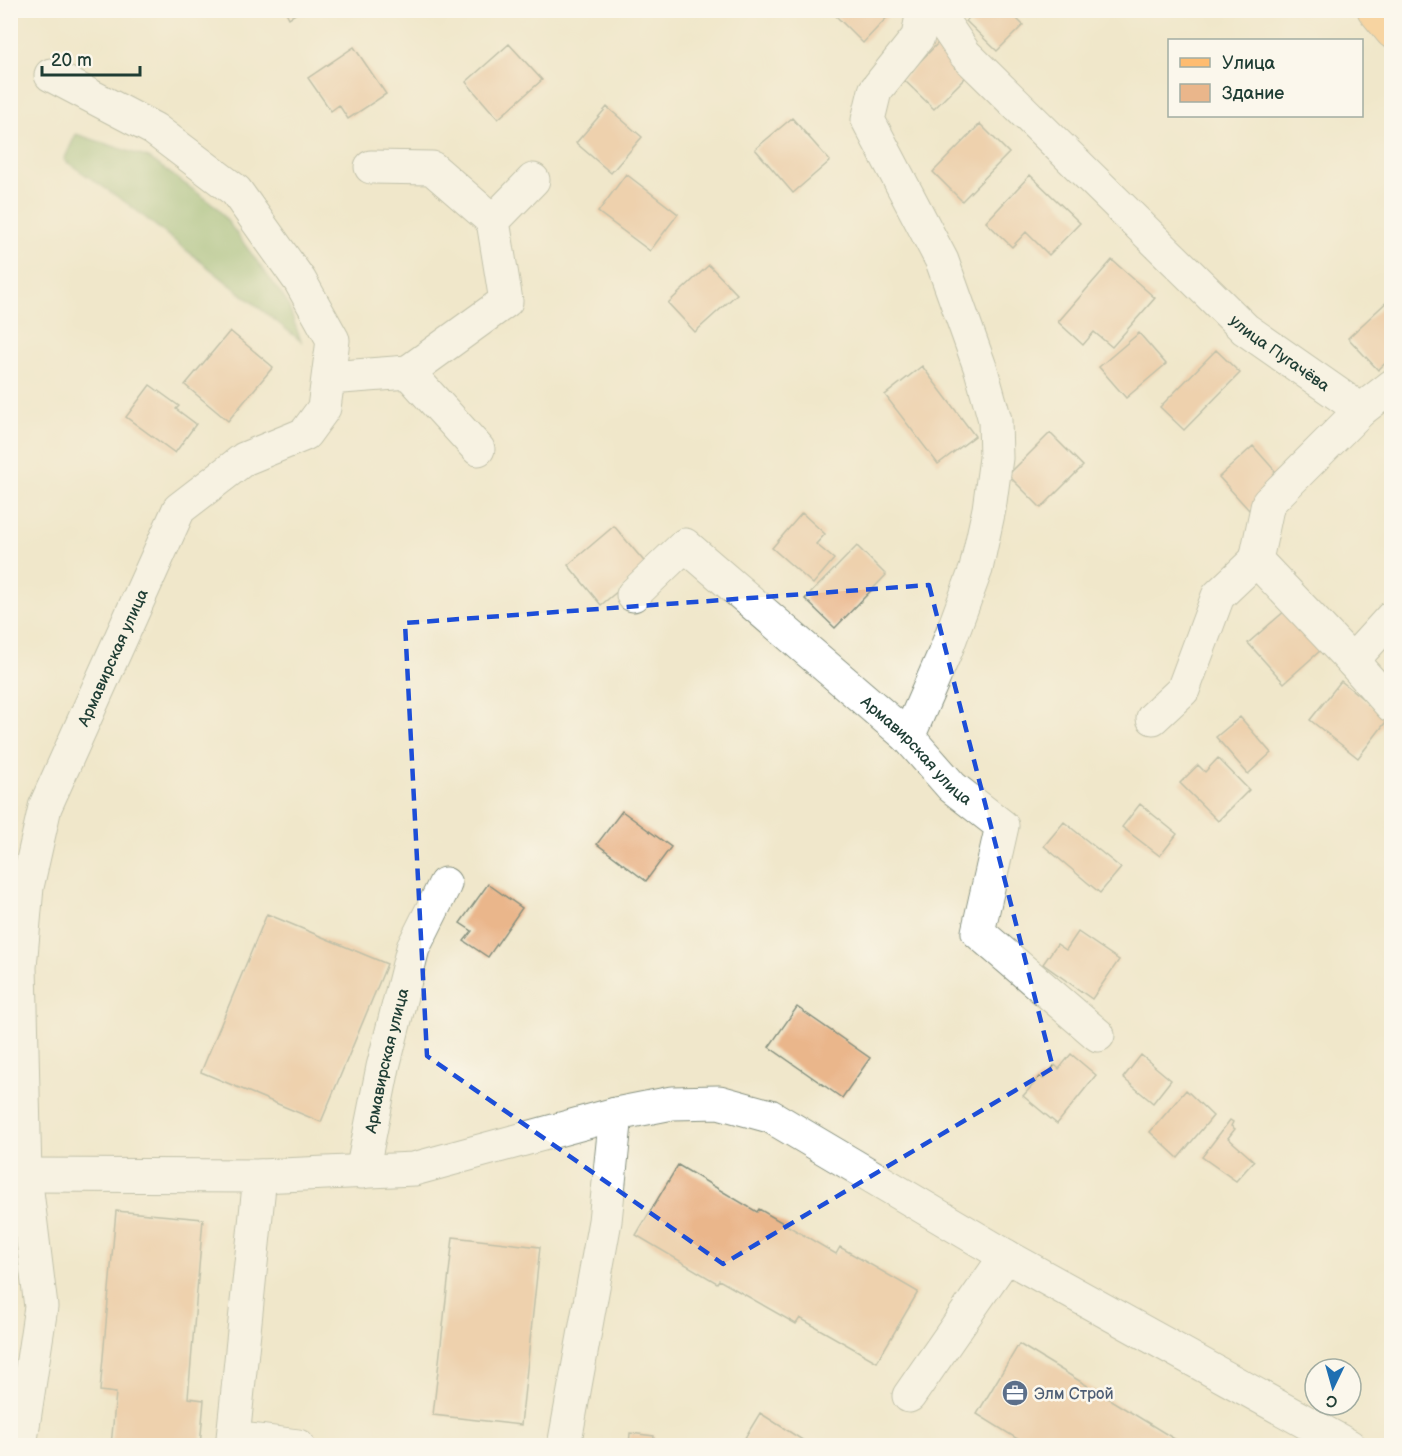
<svg xmlns="http://www.w3.org/2000/svg" width="1402" height="1456" viewBox="0 0 1402 1456" font-family="'Balsamiq Sans',sans-serif">
	<rect width="100%" height="100%" fill="#fbf7ec"/>
	<filter id="ink" filterUnits="userSpaceOnUse"><feTurbulence type="fractalNoise" baseFrequency=".0167" numOctaves="2"/><feDisplacementMap in="SourceGraphic" scale="12" xChannelSelector="R" yChannelSelector="G"/><feConvolveMatrix kernelMatrix="1 2 1 2 8 2 1 2 1" color-interpolation-filters="sRGB"/></filter>
	<filter id="wash" filterUnits="userSpaceOnUse"><feTurbulence type="fractalNoise" baseFrequency=".008" numOctaves="4" result="noise"/><feDisplacementMap in="SourceGraphic" scale="24" xChannelSelector="R" yChannelSelector="G"/><feGaussianBlur stdDeviation="1.35" result="paint"/><feColorMatrix in="noise" values="0 0 0 0 0 0 0 0 0 0 0 0 0 0 0 0 0 1.4 0 .05"/><feComposite in="paint" operator="in"/></filter>
	<g filter="url(#wash)">
		<rect width="100%" height="100%" fill="#f0e7cb"/>
		<path fill="#86b066" stroke="#52764d" stroke-width="1.5" d="M 76,134 L 149,158 L 217,207 L 287,302 L 301,341 L 128,204 L 64,160 Z"/>
		<g id="blocks">
			<path fill="#eab68b" d="M 285,10 L 302,10 L 289,18 Z
				M 840,10 L 894,10 L 863,43 L 835,15 Z
				M 976,10 L 1008,10 L 1023,25 L 997,51 L 966,21 Z
				M 939,42 L 970,73 L 934,109 L 903,79 Z
				M 509,44 L 542,80 L 498,119 L 466,82 Z
				M 354,47 L 386,94 L 348,119 L 339,105 L 331,111 L 308,78 Z
				M 607,107 L 642,137 L 611,173 L 576,143 Z
				M 792,118 L 830,161 L 793,193 L 755,149 Z
				M 980,124 L 1009,153 L 962,201 L 933,172 Z
				M 626,174 L 678,214 L 650,251 L 598,212 Z
				M 1030,175 L 1080,223 L 1049,255 L 1026,232 L 1012,247 L 986,222 Z
				M 1112,260 L 1155,298 L 1112,347 L 1094,332 L 1083,345 L 1058,322 Z
				M 709,265 L 737,294 L 695,332 L 668,303 Z
				M 1392,297 L 1392,357 L 1378,370 L 1348,338 Z
				M 230,331 L 273,367 L 228,421 L 185,385 Z
				M 1139,333 L 1166,364 L 1126,398 L 1099,367 Z
				M 1216,350 L 1240,373 L 1184,430 L 1160,407 Z
				M 922,366 L 975,436 L 938,464 L 885,395 Z
				M 150,385 L 179,406 L 176,409 L 196,424 L 175,453 L 126,417 Z
				M 1050,433 L 1083,466 L 1041,508 L 1008,475 Z
				M 1253,446 L 1283,480 L 1249,510 L 1219,477 Z
				M 802,513 L 825,534 L 816,544 L 834,559 L 813,584 L 772,548 Z
				M 614,526 L 648,566 L 601,605 L 568,565 Z
				M 857,546 L 886,575 L 835,628 L 805,599 Z
				M 1286,610 L 1321,650 L 1284,683 L 1248,643 Z
				M 1341,681 L 1388,719 L 1358,758 L 1310,720 Z
				M 1240,717 L 1271,753 L 1248,774 L 1216,737 Z
				M 1218,758 L 1249,790 L 1218,821 L 1180,783 L 1198,765 L 1205,772 Z
				M 1140,804 L 1177,834 L 1160,856 L 1122,827 Z
				M 622,811 L 671,847 L 646,881 L 597,844 Z
				M 1064,822 L 1121,868 L 1100,893 L 1044,846 Z
				M 488,884 L 522,908 L 488,957 L 464,941 L 472,931 L 460,923 Z
				M 267,914 L 387,964 L 321,1122 L 201,1072 Z
				M 1078,932 L 1119,960 L 1092,999 L 1043,964 L 1057,944 L 1066,950 Z
				M 797,1007 L 870,1058 L 842,1098 L 769,1047 Z
				M 1071,1054 L 1096,1075 L 1057,1124 L 1023,1096 L 1040,1077 L 1043,1079 L 1055,1065 L 1059,1069 Z
				M 1141,1055 L 1171,1080 L 1153,1103 L 1123,1078 Z
				M 1186,1090 L 1213,1116 L 1178,1158 L 1150,1132 Z
				M 1230,1120 L 1233,1122 L 1231,1126 L 1235,1129 L 1228,1138 L 1254,1161 L 1236,1181 L 1202,1157 Z
				M 678,1165 L 757,1212 L 759,1209 L 836,1254 L 840,1247 L 918,1292 L 877,1362 L 800,1318 L 796,1324 L 719,1280 L 717,1283 L 636,1235 Z
				M 116,1211 L 203,1219 L 188,1398 L 204,1400 L 200,1446 L 111,1446 L 116,1393 L 100,1391 Z
				M 453,1237 L 540,1247 L 521,1425 L 433,1415 Z
				M 1019,1344 L 1186,1446 L 1029,1446 L 977,1414 Z
				M 760,1413 L 812,1446 L 740,1446 Z
				M 630,1433 L 654,1436 L 653,1446 L 629,1446 Z"/>
		</g>
	</g>
	<g filter="url(#ink)">
		<use href="#blocks" fill-opacity="0" stroke="#889280" stroke-width="1.5"/>
		<g fill="none" stroke-linecap="round" stroke-linejoin="round">
			<defs>
				<g id="minor">
					<path id="s1" d="M 935,10 L 965,54 L 1245,329 L 1361,410"/>
					<path d="M 371,167 L 432,168 L 493,221"/>
					<path d="M 408,372 L 506,301 L 493,221 L 533,180"/>
					<path d="M 329,378 L 408,372 L 478,449"/>
					<path d="M 1256,560 L 1268,503 L 1361,410 L 1392,386"/>
					<path d="M 1256,560 L 1352,661 L 1392,706"/>
					<path id="s2" d="M 633,595 L 685,545 L 908,737 L 952,787 L 1002,826 L 978,932 L 1098,1035"/>
					<path d="M 1352,661 L 1392,617"/>
					<path d="M 1153,718 L 1183,690 L 1218,596 L 1256,560"/>
					<path d="M 908,737 L 946,650 L 976,569 L 989,509 L 996,458 L 995,420 L 981,370 L 942,261 L 868,120 L 875,91 L 918,37 L 923,10"/>
					<path id="s3" d="M 362,1172 L 383,1067 L 413,948 L 445,884"/>
					<path d="M 25,1175 L 260,1176 L 414,1169 L 616,1114 L 672,1103 L 719,1102 L 770,1116 L 1006,1256 L 1349,1446"/>
					<path d="M 260,1176 L 233,1438 L 298,1446"/>
					<path d="M 909,1396 L 1006,1256"/>
					<path id="s4" d="M 20,1446 L 41,1307 L 25,1175 L 20,967 L 27,887 L 45,807 L 179,509 L 244,459 L 305,434 L 324,408 L 333,340 L 300,281 L 236,191 L 154,129 L 51,75"/>
					<path d="M 564,1446 L 605,1221 L 616,1114"/>
				</g>
				<path id="major" d="M 1374,10 L 1392,32"/>
			</defs>
			<use href="#minor" stroke="#889280" stroke-width="35"/>
			<use href="#major" stroke="#889280" stroke-width="35"/>
			<use href="#minor" stroke="#fff" stroke-width="33"/>
			<use href="#major" stroke="#febc70" stroke-width="33"/>
		</g>
	</g>
	<path d="M0 0H1402V1456H0ZM 929,585 L 1053,1068 L 723,1264 L 427,1056 L 405,623 Z" fill="#f0e7cb" fill-opacity=".55" fill-rule="evenodd"/>
	<path fill="none" stroke="#1d4ed8" stroke-width="4.5" stroke-dasharray="12 8" stroke-linejoin="round" d="M 929,585 L 1053,1068 L 723,1264 L 427,1056 L 405,623 Z"/>
	<defs>
		<symbol id="office-disc" viewBox="-11 -11 22 22"><circle r="9.5" fill="#5c6f8a" stroke="#fbf7ec"/><path d="M-6-3h4V-5.5h4V-3h4V5H-6ZM-1-4.5V-3h2v-1.5ZM-6 0V1H6V0Z" fill="#fff"/></symbol>
	</defs>
	<g fill-rule="evenodd">
		<use href="#office-disc" x="1000" y="1378" width="30" height="30"/>
	</g>
	<g text-anchor="middle" stroke-width="5" stroke-linejoin="round" paint-order="stroke">
		<g font-size="16" fill="#1f3d34" stroke="#fbf7ec">
			<text dy="6" stroke="none"><textPath href="#s1" startOffset="488">улица Пугачёва</textPath></text>
			<text dy="6" stroke="none"><textPath href="#s4" startOffset="808">Армавирская улица</textPath></text>
			<text dy="6" stroke="none"><textPath href="#s2" startOffset="382">Армавирская улица</textPath></text>
			<text dy="6" stroke="none"><textPath href="#s3" startOffset="114">Армавирская улица</textPath></text>
		</g>
		<g font-size="16" fill="#4e5e75" stroke="#fbf7ec" text-anchor="start">
			<text x="1034" y="1399">Элм Строй</text>
		</g>
	</g>
	<rect width="1402" height="1456" fill="none" stroke="#fbf7ec" stroke-width="36"/>
	<rect x="1168" y="39" width="195" height="78" fill="#fbf7ec" stroke="#a3ada2" stroke-width="1.5"/>
	<rect x="1180" y="58" width="30" height="9" fill="#febc70" stroke="#a3ada2" stroke-width="1.5"/>
	<text x="1222" y="69" font-size="18" fill="#1f3d34">Улица</text>
	<rect x="1180" y="84" width="30" height="18" fill="#eab68b" stroke="#a3ada2" stroke-width="1.5"/>
	<text x="1222" y="99" font-size="18" fill="#1f3d34">Здание</text>
	<g transform="translate(1333 1387) rotate(185)"><circle r="28" fill="#fbf7ec" stroke="#a3ada2" stroke-width="1.5"/>
	<path d="M0-4.5L10 22L0 15L-10 22Z" fill="#1f6fb2"/>
	<text y="-9" font-size="16" font-weight="bold" text-anchor="middle" fill="#1f3d34">С</text>
	</g>
	<path d="M42 66v9h98v-9" fill="none" stroke="#1f3d34" stroke-width="3"/>
	<text x="51" y="66" font-size="18" fill="#1f3d34" stroke="#fbf7ec" stroke-width="4.5" paint-order="stroke">20 m</text>
</svg>
